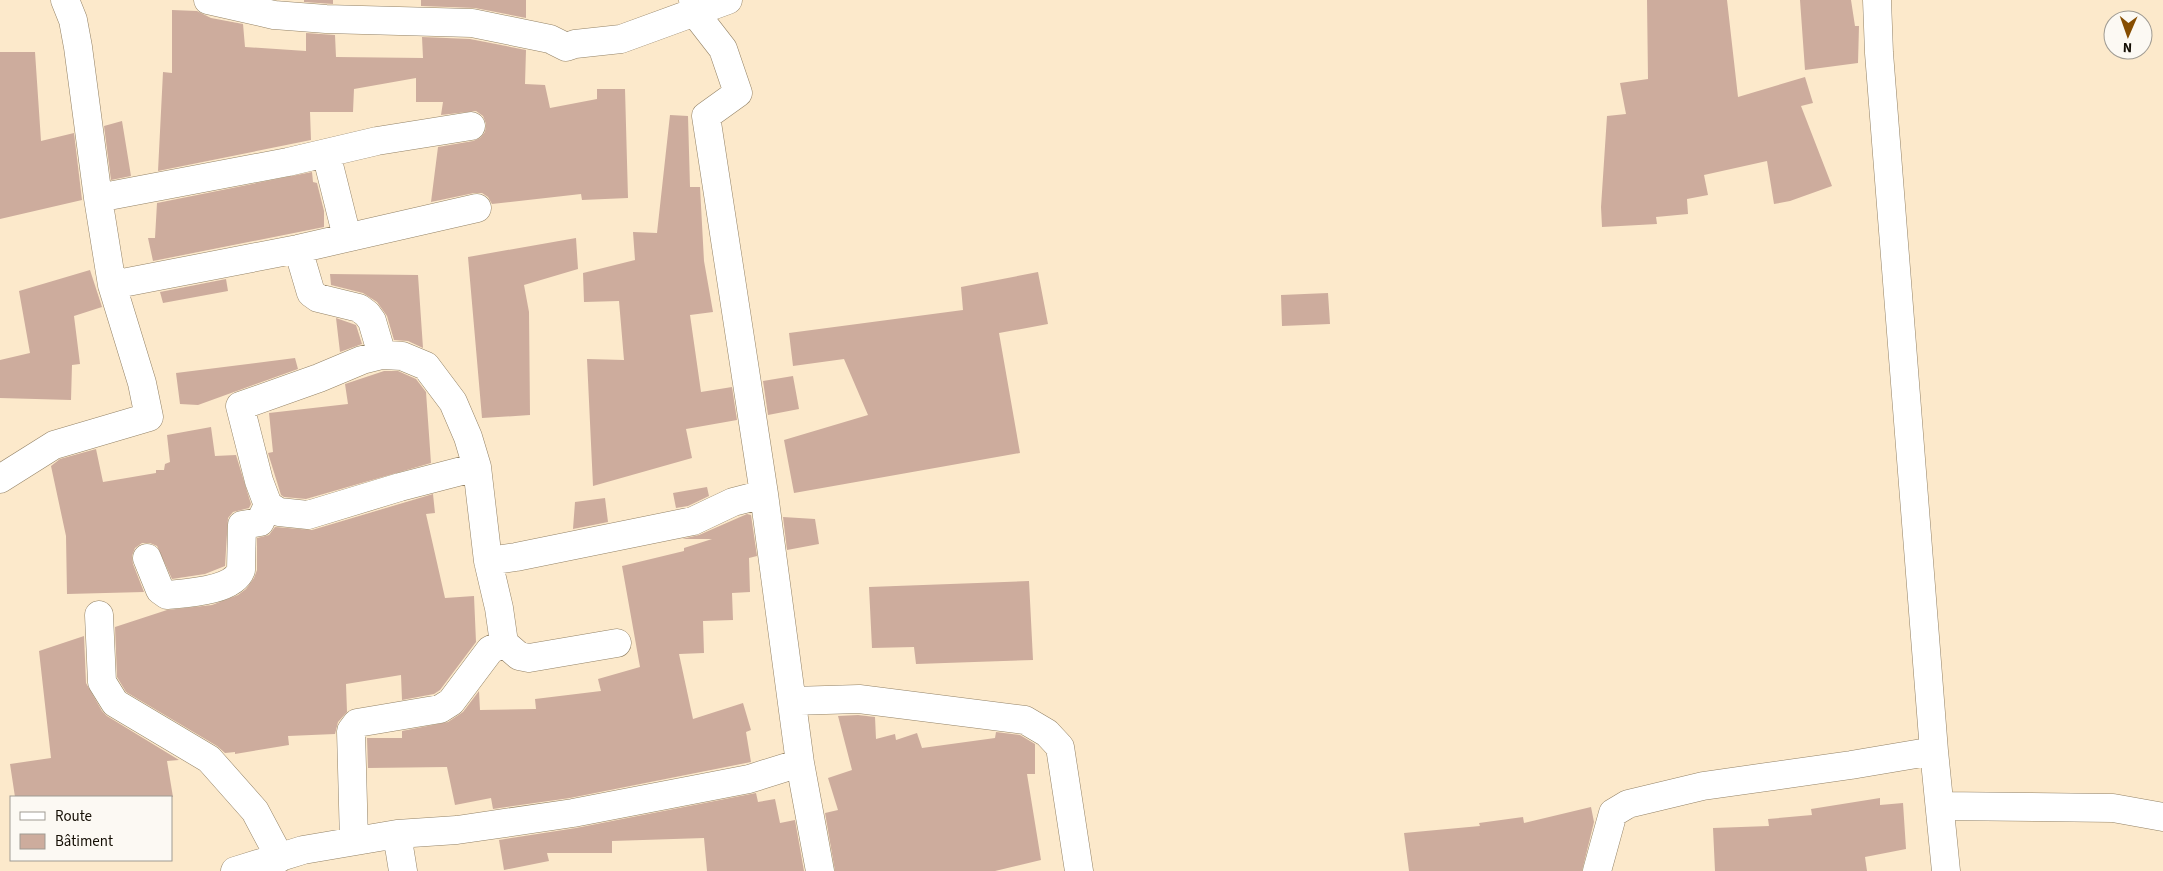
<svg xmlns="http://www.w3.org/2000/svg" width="2163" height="871" viewBox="0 0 2163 871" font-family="'Source Sans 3',sans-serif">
	<rect width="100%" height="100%" fill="#fce9cb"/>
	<path fill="#cdac9d" d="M 304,0 L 333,0 L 333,4 L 304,2 Z
		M 421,0 L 526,0 L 526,18 L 475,8 L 421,6 Z
		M 1647,0 L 1727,0 L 1738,97 L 1805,77 L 1813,103 L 1801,106 L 1832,186 L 1790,201 L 1774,204 L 1767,161 L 1704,175 L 1708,195 L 1687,199 L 1688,214 L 1656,217 L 1657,224 L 1602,227 L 1601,207 L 1607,116 L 1626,114 L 1620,83 L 1648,79 Z
		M 1800,0 L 1851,0 L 1855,26 L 1859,26 L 1858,63 L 1805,70 Z
		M 172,10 L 197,11 L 211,18 L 243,24 L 245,47 L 306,51 L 306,33 L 335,35 L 336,57 L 423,58 L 422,37 L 470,39 L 526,50 L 525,84 L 545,85 L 550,108 L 597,99 L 597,89 L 625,89 L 628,198 L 582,200 L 581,194 L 492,204 L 488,197 L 482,193 L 474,193 L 431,202 L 438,147 L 473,141 L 480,138 L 485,132 L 486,124 L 483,116 L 476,111 L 441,115 L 443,102 L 416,102 L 416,78 L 354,89 L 353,112 L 310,112 L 311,140 L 158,171 L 163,72 L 172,73 Z
		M 0,52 L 35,52 L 41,141 L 74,133 L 82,200 L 0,219 Z
		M 670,115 L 688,116 L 690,187 L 700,187 L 704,261 L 713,312 L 690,315 L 701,392 L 732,387 L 737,420 L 686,429 L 692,458 L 593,486 L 587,359 L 624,360 L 619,301 L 584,302 L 583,273 L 635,260 L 633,232 L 657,233 Z
		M 122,121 L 131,176 L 111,180 L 104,126 Z
		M 312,172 L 313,182 L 317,183 L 324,211 L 324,227 L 153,261 L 148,238 L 155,238 L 157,203 Z
		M 576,238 L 578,269 L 524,285 L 529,312 L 530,415 L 482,418 L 468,257 Z
		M 90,270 L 102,307 L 74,316 L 80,364 L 72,365 L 71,400 L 0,398 L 0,360 L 30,353 L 19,291 Z
		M 1038,272 L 1048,324 L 999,333 L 1020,453 L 794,493 L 784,440 L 868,415 L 844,359 L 793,366 L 789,333 L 963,310 L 961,287 Z
		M 330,274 L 418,275 L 423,348 L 408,341 L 394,340 L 387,316 L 377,302 L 363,293 L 331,285 Z
		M 226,279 L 228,291 L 163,303 L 160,292 Z
		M 1328,293 L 1330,324 L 1282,326 L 1281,295 Z
		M 336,318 L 356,325 L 362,344 L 340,352 Z
		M 295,358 L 298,369 L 198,405 L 180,404 L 176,373 Z
		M 384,371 L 398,371 L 416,379 L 426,392 L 431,463 L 306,499 L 284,497 L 281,495 L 268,453 L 273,452 L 269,413 L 348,404 L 345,384 Z
		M 793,376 L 799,409 L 768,415 L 763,381 Z
		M 211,427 L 215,456 L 236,455 L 251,504 L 249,508 L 233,512 L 228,518 L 225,566 L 205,574 L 172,579 L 157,546 L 150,543 L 142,543 L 135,548 L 132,556 L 133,564 L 144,592 L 67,594 L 66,536 L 51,466 L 60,459 L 96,449 L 103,482 L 156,473 L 156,470 L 164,470 L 165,464 L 170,462 L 167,435 Z
		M 707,487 L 709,496 L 688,506 L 676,508 L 673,493 Z
		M 433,494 L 435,513 L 426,514 L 445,598 L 474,596 L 476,642 L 440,690 L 434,694 L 402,700 L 401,675 L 346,684 L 347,712 L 338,722 L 335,734 L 288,736 L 289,745 L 235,754 L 235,752 L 225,753 L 217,746 L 126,692 L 117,677 L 115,627 L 167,610 L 212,605 L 238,595 L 246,589 L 254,578 L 257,570 L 257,538 L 269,535 L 275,527 L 312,530 Z
		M 605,498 L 608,522 L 573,529 L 575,502 Z
		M 747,514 L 751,515 L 757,556 L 749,558 L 750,592 L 732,593 L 733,620 L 703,621 L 704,653 L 679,654 L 693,719 L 743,703 L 751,730 L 746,732 L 751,762 L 570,798 L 493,809 L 491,798 L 455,805 L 447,767 L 368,768 L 367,738 L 402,738 L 402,731 L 448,722 L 463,712 L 479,691 L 480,710 L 536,709 L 535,699 L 601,691 L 598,679 L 640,667 L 622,566 L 684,551 L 684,548 L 712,539 L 682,539 L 699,535 Z
		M 783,517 L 815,519 L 819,544 L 787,550 Z
		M 1029,581 L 1033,660 L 916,664 L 914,647 L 872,648 L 869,587 Z
		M 84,636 L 86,683 L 102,711 L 107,716 L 179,760 L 167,761 L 173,797 L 15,797 L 10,764 L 51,758 L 39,651 Z
		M 858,715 L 875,717 L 876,739 L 895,734 L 896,740 L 917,733 L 922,748 L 995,738 L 996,732 L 1020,735 L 1035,744 L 1035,774 L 1027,774 L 1041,860 L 995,871 L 835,871 L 825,813 L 838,810 L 828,778 L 852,770 L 838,716 Z
		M 756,793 L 758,802 L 775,799 L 780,823 L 795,820 L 804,871 L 707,871 L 704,838 L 612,841 L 612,853 L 547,853 L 549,861 L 504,870 L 499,840 L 576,828 Z
		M 1880,798 L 1880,805 L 1903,803 L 1906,849 L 1865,857 L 1867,871 L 1715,871 L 1713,828 L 1769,826 L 1768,819 L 1812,815 L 1811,809 Z
		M 1591,807 L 1594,822 L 1582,871 L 1409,871 L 1404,833 L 1480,826 L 1479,823 L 1523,817 L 1524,823 Z"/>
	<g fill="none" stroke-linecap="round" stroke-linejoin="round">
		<defs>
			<path id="minor" d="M 208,0 L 274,15 L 326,19 L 472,23 L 550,39 L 566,47 L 575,44 L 621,39 L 728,0
				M 693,0 L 695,13 L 723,49 L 738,93 L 706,116 L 764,494 L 800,763 L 820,871
				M 1877,0 L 1879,53 L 1934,751 L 1946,871
				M 326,153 L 347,237
				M 98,198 L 288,162 L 377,141 L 471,126
				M 298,249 L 311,293 L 318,298 L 359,308 L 367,314 L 372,321 L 382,355
				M 112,285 L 298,249 L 477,208
				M 477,467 L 400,487 L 308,515 L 279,512 L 268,505 L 259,481 L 240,406 L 319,378 L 362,360 L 382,355 L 402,356 L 426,366 L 453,402 L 468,437 L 477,467 L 488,561 L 516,557 L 693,521 L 733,502 L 764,494
				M 0,479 L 54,445 L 149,417 L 142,383 L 112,285 L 98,198 L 78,47 L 73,20 L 65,0
				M 147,558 L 160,590 L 167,595 C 188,593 233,591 241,570 L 242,525 L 260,522 L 268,505
				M 99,615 L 102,682 L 115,703 L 209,759 L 255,811 L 280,858
				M 504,643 L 519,656 L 529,658 L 617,643
				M 792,701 L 859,699 L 1025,720 L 1047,733 L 1060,747 L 1079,871
				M 1940,806 L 2113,808 L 2163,817
				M 397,834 L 403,871
				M 354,841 L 351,731 L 357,723 L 440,709 L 451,702 L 490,650 L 504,643 L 499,608 L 488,561
				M 235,871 L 303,850 L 397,834 L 457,830 L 573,813 L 749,779 L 800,763
				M 1597,871 L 1613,813 L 1628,804 L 1703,786 L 1851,765 L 1934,751"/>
		</defs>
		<use href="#minor" stroke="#938266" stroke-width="29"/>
		<use href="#minor" stroke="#fff" stroke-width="28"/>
	</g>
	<rect x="10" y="796" width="162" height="65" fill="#fcf9f3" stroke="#9f9b93"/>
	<rect x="20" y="812" width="25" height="8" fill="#ffffff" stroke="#9f9b93"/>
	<text x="55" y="821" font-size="15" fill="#140e04">Route</text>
	<rect x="20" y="834" width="25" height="15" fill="#cdac9d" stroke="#9f9b93"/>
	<text x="55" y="846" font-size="15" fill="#140e04">Bâtiment</text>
	<g transform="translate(2128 35) rotate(182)"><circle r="24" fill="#fcf9f3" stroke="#9f9b93"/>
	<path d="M0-4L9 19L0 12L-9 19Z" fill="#864d01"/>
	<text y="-8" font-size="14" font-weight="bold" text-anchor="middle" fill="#140e04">N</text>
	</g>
</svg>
